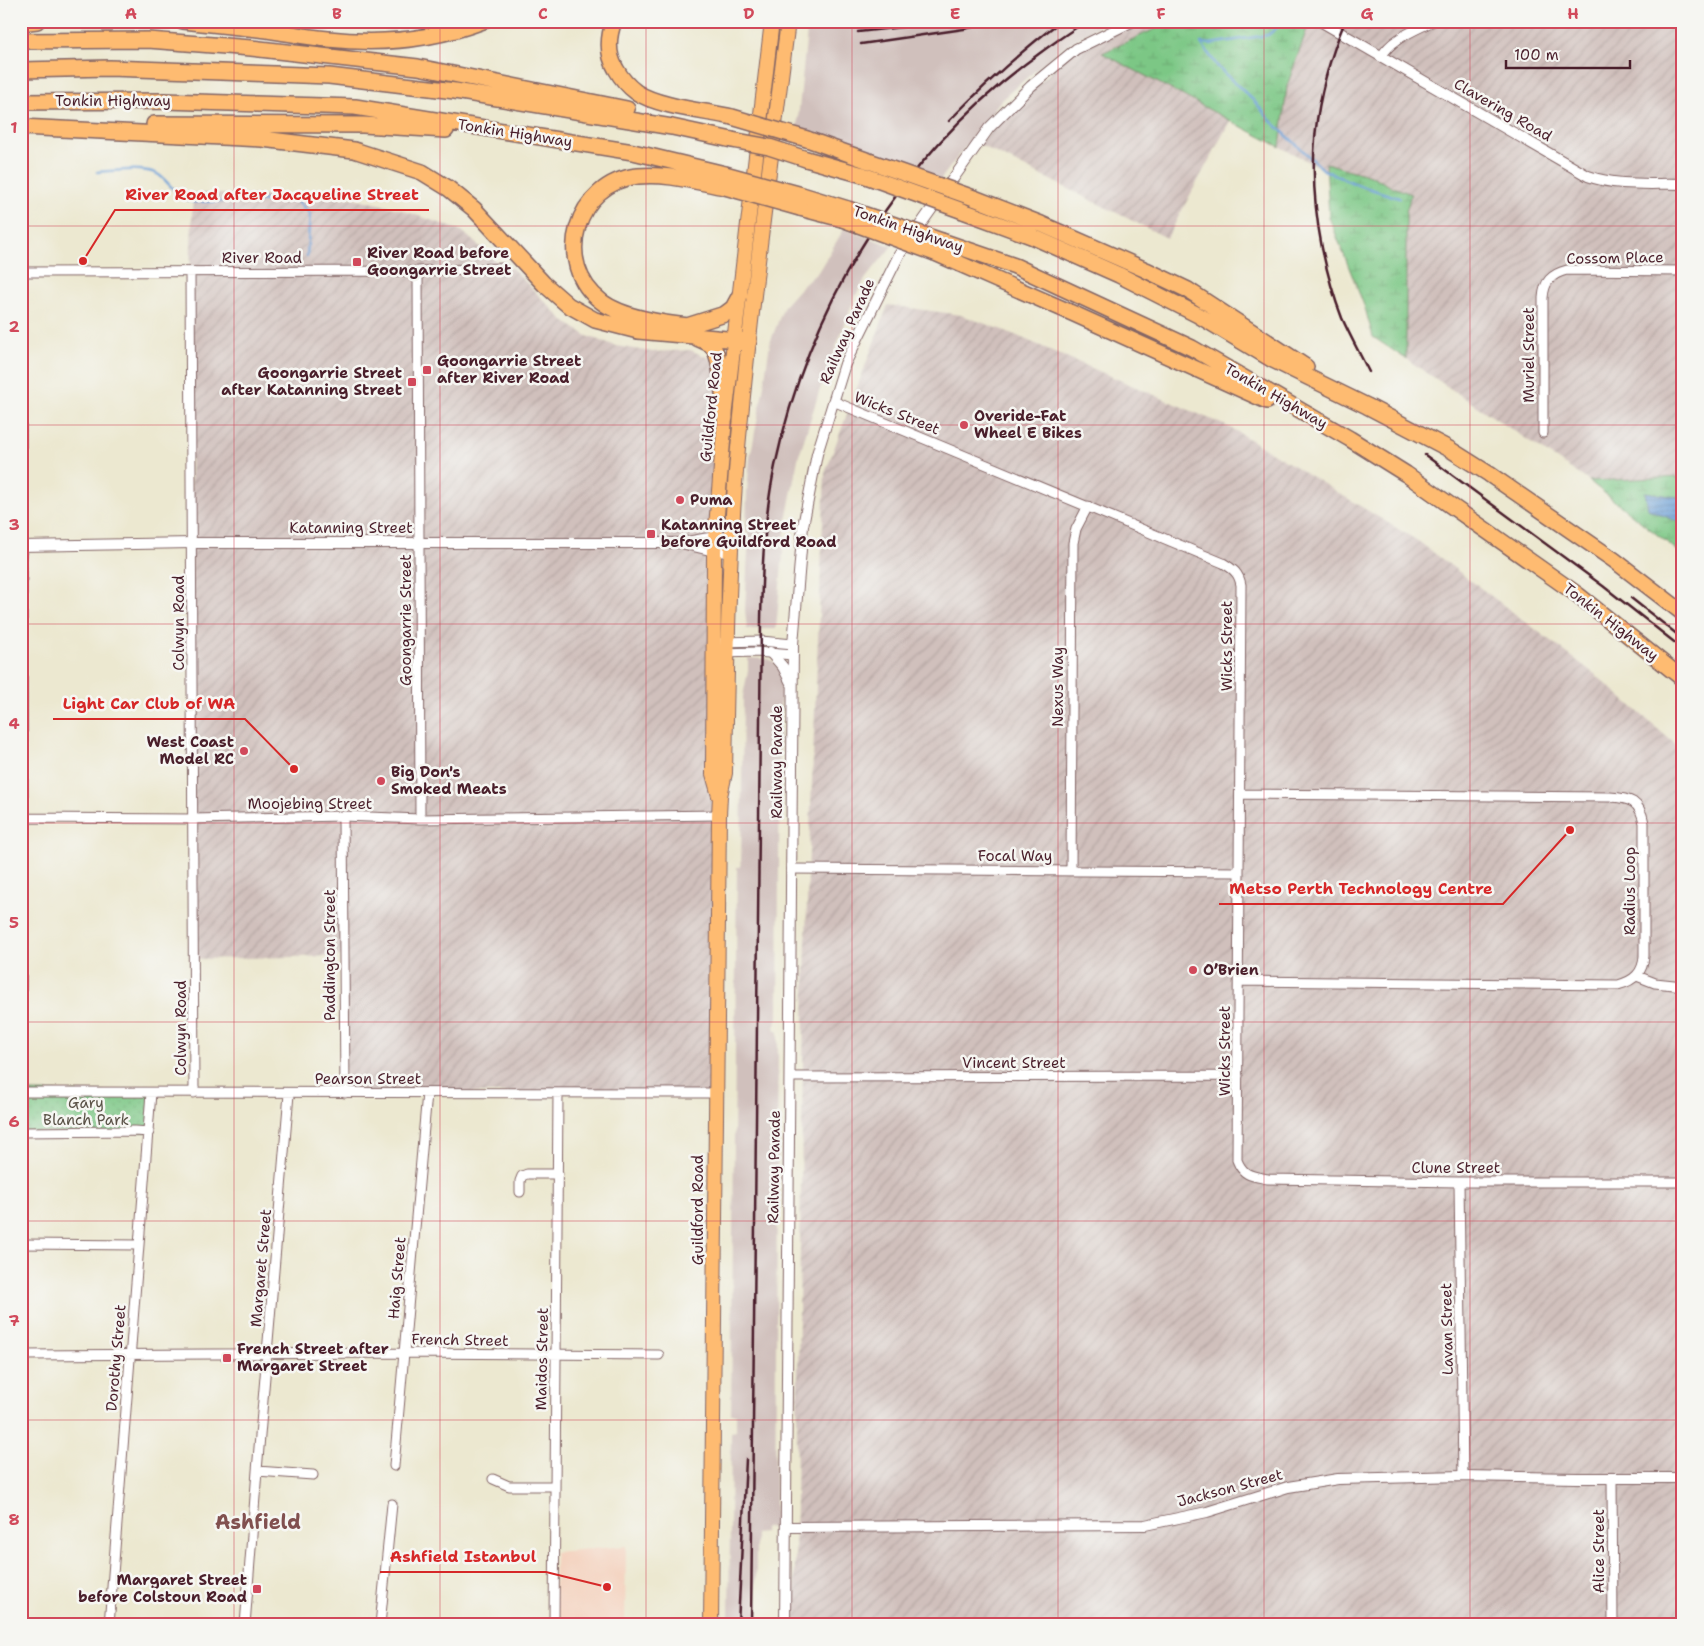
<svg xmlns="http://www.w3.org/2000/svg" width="1704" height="1646" viewBox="0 0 1704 1646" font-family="'Shantell Sans',sans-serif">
	<defs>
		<pattern id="industrial-furrows" width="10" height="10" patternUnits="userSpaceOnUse" patternTransform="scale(1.25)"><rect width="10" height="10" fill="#d0c0bc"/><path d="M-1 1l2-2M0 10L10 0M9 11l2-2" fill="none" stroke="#b4a5a2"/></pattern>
		<pattern id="wetland-marsh" width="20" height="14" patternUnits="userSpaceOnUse" patternTransform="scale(1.25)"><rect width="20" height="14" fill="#7cc785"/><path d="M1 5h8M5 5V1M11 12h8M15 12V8" fill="none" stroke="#6daa73"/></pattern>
		<pattern id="park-dots" width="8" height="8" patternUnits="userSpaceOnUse" patternTransform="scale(1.25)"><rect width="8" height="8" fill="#7cc785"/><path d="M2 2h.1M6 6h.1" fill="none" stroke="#6daa73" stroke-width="1.8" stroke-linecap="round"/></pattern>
		<pattern id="water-rules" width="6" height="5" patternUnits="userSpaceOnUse" patternTransform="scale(1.25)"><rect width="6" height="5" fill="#699ed6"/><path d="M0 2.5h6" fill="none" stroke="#5880ae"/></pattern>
	</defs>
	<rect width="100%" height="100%" fill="#f6f6f2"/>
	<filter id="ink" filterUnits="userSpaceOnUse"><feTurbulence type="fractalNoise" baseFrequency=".02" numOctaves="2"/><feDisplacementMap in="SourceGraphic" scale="10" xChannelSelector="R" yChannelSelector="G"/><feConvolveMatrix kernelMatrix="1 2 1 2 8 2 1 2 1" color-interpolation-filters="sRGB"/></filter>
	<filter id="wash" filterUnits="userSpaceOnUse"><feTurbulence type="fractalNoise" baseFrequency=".0096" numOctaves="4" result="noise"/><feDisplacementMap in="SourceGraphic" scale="20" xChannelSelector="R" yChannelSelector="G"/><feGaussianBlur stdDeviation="1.12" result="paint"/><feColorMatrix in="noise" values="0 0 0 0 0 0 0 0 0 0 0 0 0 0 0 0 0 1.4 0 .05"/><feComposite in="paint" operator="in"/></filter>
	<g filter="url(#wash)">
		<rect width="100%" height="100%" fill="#ece8d0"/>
		<path fill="#f4d3c0" d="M 626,1546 L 625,1625 L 554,1625 L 555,1552 Z"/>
		<path fill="url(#industrial-furrows)" d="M 1133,21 L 1683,21 L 1683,477 L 1589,481 L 1406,359 L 1406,212 L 1230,121 L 1167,238 L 978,144 L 1072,51 Z
			M 193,193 L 354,198 L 399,209 L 462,231 L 503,268 L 512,268 L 564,321 L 587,336 L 616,346 L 652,352 L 690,350 L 709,358 L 714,362 L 725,418 L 714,551 L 720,796 L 715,1093 L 345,1093 L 343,956 L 194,959 L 190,272 Z
			M 888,305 L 961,315 L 1008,332 L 1231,428 L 1418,541 L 1596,675 L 1683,751 L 1683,1625 L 794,1625 L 803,1059 L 807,900 L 825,473 Z"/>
		<path fill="#d0c0bc" d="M 808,21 L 1107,21 L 1060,49 L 1001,100 L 934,188 L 796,138 Z
			M 844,229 L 892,246 L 866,278 L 855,297 L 819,392 L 798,459 L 786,521 L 776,629 L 747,629 L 745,610 L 749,533 L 746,533 L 747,490 L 750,458 L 763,391 L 770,343 L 784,306 L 800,288 L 818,272 Z
			M 748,658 L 768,659 L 773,661 L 781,673 L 782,678 L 780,715 L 778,1018 L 774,1027 L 775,1030 L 778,1032 L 775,1527 L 765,1528 L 764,1532 L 756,1533 L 756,1625 L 729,1625 L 731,1432 L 736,1431 L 736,1414 L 731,1414 L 737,867 L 741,867 L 743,696 L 748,671 Z"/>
		<path fill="url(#wetland-marsh)" stroke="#637358" d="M 1173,21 L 1294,21 L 1307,29 L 1287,86 L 1280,147 L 1102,53 Z
			M 1326,163 L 1374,177 L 1386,184 L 1411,194 L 1406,212 L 1406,359 L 1373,337 L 1365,308 L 1329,217 Z
			M 1683,477 L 1683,555 L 1589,481 Z"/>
		<path fill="url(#park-dots)" stroke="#637358" d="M 21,1092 L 151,1093 L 149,1132 L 21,1132 Z"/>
		<path fill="url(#water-rules)" stroke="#5a5e80" d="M 1645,492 L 1683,498 L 1683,524 L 1648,509 Z"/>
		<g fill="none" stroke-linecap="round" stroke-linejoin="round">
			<path stroke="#699ed6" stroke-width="2.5" d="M 1201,43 L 1218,67 L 1254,101 L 1272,122 L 1324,170 L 1358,185 L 1399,198
				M 1202,43 L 1210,44 L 1268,35 L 1285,21
				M 97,172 C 112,171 147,166 159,175 C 172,185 176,197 193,202 L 297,200 L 310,214 L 307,256"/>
		</g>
	</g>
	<g filter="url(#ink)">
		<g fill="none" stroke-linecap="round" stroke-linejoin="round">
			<defs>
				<path id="minor" d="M 1381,57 C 1392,38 1414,31 1433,21
					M 418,271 L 420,819
					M 21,272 L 418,271 L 503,268
					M 190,272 L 194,1093
					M 21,395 L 23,818 L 21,1010
					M 833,401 L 1223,563 C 1233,569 1239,573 1241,585 L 1237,1160 C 1243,1176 1252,1176 1268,1179 L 1459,1182 L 1683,1182
					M 1543,433 L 1543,298 C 1544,282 1551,274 1567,270 L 1683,271
					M 723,642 L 761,641 L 793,644
					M 723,653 L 756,652 L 793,655
					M 343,816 L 345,1093
					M 21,818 L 193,819 L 343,816 L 420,819 L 719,815
					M 791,869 L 1239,872
					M 1071,870 L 1073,543 L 1076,529 L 1088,506
					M 1637,976 L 1655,983 L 1683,986
					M 1239,981 L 1618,985 C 1634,981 1643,973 1644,956 L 1644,823 C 1640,801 1630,798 1610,797 L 1240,794
					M 790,1077 L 1238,1076
					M 21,1092 L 715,1093
					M 21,1132 L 135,1131 L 149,1132
					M 1459,1182 L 1463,1476
					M 520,1192 L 520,1181 L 522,1176 L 527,1174 L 558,1174
					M 21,1244 L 139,1245
					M 21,1355 L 405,1353 L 659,1355
					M 394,1466 L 427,1093
					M 257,1471 L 313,1475
					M 1612,1478 L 1613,1625
					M 493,1479 L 509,1486 L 555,1486
					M 109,1625 L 151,1093
					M 245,1625 L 257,1471 L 289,1094
					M 380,1625 L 392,1504
					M 554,1625 L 558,1093"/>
				<path id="tertiary" d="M 1320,21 L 1588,176 C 1618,187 1651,183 1683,184
					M 685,544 L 714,551 L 731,552
					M 21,546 L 193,543 L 681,543 L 715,537 L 732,538
					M 770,652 L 783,667 L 791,683
					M 786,1527 L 1145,1525 L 1207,1512 L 1288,1487 L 1338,1479 L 1463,1476 L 1578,1478 L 1683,1478
					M 785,1625 L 793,644 L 803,526 L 817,454 L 845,364 L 899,255 L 989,128 L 1031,86 L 1076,49 L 1133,21"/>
				<path id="trunk" d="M 719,796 L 713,774 L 714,551 L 725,418 L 772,21
					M 711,1625 L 719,815 L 720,796 L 725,773 C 727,669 728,563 737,459 C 750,312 770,167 788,21"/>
				<path id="motorway" d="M 183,21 C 211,24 239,27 267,30 C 288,33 308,37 328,39 C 381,45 433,40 483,21
					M 614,21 C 608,37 607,54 616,69 C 621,78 628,86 636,92 C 659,107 705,111 732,117
					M 21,23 L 37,21
					M 21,41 L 148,40 L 251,48 L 418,67 L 627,109
					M 21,70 L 110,68 L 329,76 L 455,91 L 672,127 L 732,140
					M 21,102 L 164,101 L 355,107 L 633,152 L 725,174
					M 154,124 L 363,125 L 446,130
					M 21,127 L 262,139 L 354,150 L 422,172 L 448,188 L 474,209 L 544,284 L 568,305 L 595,320 L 638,331 L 749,341
					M 807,139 L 869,161
					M 806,159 L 863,175
					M 802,195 L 848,209
					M 974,198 L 1041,224 L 1146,270 L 1188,290 L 1306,367
					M 800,208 L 842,219
					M 963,211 L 1031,236 L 1119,275 L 1198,315 L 1273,360 L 1367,406 L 1451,450 L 1489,474 L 1614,560 L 1683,613
					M 942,241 L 1015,266 L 1192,348 L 1350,439 L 1406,474 L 1578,595 L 1683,679
					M 935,253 L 1072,313 L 1267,401
					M 687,326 L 725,314 L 733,308 L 740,295
					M 689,326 C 664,324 622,317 602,302 C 551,264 576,182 638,176 C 667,173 697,182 725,187
					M 697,338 C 701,340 707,342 711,345 C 723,356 723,402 725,418"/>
			</defs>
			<use href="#minor" stroke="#836565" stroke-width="11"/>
			<use href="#tertiary" stroke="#836565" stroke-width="12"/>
			<use href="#trunk" stroke="#836565" stroke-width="16"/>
			<use href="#motorway" stroke="#836565" stroke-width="18"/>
			<use href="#minor" stroke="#fff" stroke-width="9"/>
			<use href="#tertiary" stroke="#fff" stroke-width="10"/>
			<use href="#trunk" stroke="#febb71" stroke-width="14"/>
			<use href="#motorway" stroke="#febb71" stroke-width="15"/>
			<path stroke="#4a1f2b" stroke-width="2.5" d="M 1345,21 C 1313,98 1306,166 1322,248 C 1327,272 1333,295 1342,318 C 1350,336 1360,354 1369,372
				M 858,32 L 956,21
				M 861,44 L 964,29 L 998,21
				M 949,121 C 984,85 1021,51 1061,21
				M 1425,455 L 1603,586 L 1683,649
				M 1631,598 L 1683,639
				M 738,1625 L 746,1459
				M 751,1625 L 761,620 C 762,569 764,517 775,466 C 810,301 903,152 1040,53 C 1055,42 1070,31 1087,21"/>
			<defs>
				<path id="motorway-bridge" d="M 732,117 L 807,139
					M 732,140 L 769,147 L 806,159
					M 869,161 L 974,198
					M 725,174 L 802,195
					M 863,175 L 963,211
					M 725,187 L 800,208
					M 848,209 L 942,241
					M 842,219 L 935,253"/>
			</defs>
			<use href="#motorway-bridge" stroke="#836565" stroke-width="18" stroke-linecap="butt"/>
			<use href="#motorway-bridge" stroke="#febb71" stroke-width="15"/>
		</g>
	</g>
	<path fill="none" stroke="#d1495b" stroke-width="1" stroke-opacity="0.55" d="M 234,21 L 234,1625M 440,21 L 440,1625M 646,21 L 646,1625M 852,21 L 852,1625M 1058,21 L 1058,1625M 1264,21 L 1264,1625M 1470,21 L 1470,1625M 21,226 L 1683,226M 21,425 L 1683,425M 21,624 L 1683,624M 21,823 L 1683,823M 21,1022 L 1683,1022M 21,1221 L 1683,1221M 21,1420 L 1683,1420"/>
	<g fill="#d1495b" stroke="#f6f6f2" stroke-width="2">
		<rect x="352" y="257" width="10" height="10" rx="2.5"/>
		<rect x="422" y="365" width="10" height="10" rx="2.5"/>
		<rect x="407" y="377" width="10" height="10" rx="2.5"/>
		<circle cx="964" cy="425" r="5"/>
		<circle cx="680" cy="500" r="5"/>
		<rect x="646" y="529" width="10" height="10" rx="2.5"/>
		<circle cx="244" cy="751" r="5"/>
		<circle cx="381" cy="781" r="5"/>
		<circle cx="1193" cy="970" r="5"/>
		<rect x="222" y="1353" width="10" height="10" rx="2.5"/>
		<rect x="252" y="1584" width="10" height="10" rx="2.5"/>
	</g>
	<g text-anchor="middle" stroke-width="5" stroke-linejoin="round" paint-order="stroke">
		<g font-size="15" fill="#4a1f2b" stroke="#f6f6f2">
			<text x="113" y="106">Tonkin Highway</text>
			<text transform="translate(1503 110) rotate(30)" y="5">Clavering Road</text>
			<text transform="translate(515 133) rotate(9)" y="5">Tonkin Highway</text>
			<text transform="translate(908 229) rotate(19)" y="5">Tonkin Highway</text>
			<text x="262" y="263">River Road</text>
			<text transform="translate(1615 258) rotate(-1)" y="5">Cossom Place</text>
			<text transform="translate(847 331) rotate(-66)" y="5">Railway Parade</text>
			<text transform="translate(1529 355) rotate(-90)" y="5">Muriel Street</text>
			<text transform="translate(1276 396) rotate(30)" y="5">Tonkin Highway</text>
			<text transform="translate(711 407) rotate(-84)" y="5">Guildford Road</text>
			<text transform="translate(897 413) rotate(22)" y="5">Wicks Street</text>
			<text x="351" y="533">Katanning Street</text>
			<text transform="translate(406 620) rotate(-90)" y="5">Goongarrie Street</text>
			<text transform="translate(1611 622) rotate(38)" y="5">Tonkin Highway</text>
			<text transform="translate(179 623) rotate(-90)" y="5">Colwyn Road</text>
			<text transform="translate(1227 646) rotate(-90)" y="5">Wicks Street</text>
			<text transform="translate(1058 687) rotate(-90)" y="5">Nexus Way</text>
			<text transform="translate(777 762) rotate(-90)" y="5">Railway Parade</text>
			<text x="310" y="809">Moojebing Street</text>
			<text x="1015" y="861">Focal Way</text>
			<text transform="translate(1630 891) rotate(-90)" y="5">Radius Loop</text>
			<text transform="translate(330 955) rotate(-90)" y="5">Paddington Street</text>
			<text transform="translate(181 1028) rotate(-90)" y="5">Colwyn Road</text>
			<text transform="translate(1225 1051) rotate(-90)" y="5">Wicks Street</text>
			<text x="1014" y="1068">Vincent Street</text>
			<text x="368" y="1084">Pearson Street</text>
			<text transform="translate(774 1167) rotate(-89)" y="5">Railway Parade</text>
			<text x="1456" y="1173">Clune Street</text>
			<text transform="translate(698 1210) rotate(-90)" y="5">Guildford Road</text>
			<text transform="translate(261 1268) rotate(-85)" y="5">Margaret Street</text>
			<text transform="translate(397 1278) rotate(-85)" y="5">Haig Street</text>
			<text transform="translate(1447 1329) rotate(-91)" y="5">Lavan Street</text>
			<text transform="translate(460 1340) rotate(1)" y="5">French Street</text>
			<text transform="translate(116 1358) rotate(-85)" y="5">Dorothy Street</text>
			<text transform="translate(542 1359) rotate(-89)" y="5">Maidos Street</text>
			<text transform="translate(1230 1488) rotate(-15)" y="5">Jackson Street</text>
			<text transform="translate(1599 1551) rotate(-90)" y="5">Alice Street</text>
		</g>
		<g font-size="15" font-weight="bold" fill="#4a1f2b" stroke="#f6f6f2" text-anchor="start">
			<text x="367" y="258">River Road before<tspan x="367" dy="17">Goongarrie Street</tspan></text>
			<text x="437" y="366">Goongarrie Street<tspan x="437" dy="17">after River Road</tspan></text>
			<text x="402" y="378" text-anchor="end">Goongarrie Street<tspan x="402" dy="17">after Katanning Street</tspan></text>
			<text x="974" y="421">Overide-Fat<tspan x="974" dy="17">Wheel E Bikes</tspan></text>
			<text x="690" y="505">Puma</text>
			<text x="661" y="530">Katanning Street<tspan x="661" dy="17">before Guildford Road</tspan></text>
			<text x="234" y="747" text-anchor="end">West Coast<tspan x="234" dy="17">Model RC</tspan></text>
			<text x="391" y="777">Big Don's<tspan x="391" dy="17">Smoked Meats</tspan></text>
			<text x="1203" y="975">O’Brien</text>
			<text x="237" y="1354">French Street after<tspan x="237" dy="17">Margaret Street</tspan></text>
			<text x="247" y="1585" text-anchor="end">Margaret Street<tspan x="247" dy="17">before Colstoun Road</tspan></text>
		</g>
		<g font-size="15" fill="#595146" stroke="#f6f6f2">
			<text x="86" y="1108">Gary<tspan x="86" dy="17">Blanch Park</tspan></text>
		</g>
		<g font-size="20" font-weight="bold" fill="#81504f" stroke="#f6f6f2">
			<text x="258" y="1529">Ashfield</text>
		</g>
	</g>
	<path fill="none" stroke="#d62828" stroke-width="2" d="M83 261L115 210H429M294 769L245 719H53M1570 830L1503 904H1219M607 1587L546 1572H380"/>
	<g fill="#d62828" stroke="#f6f6f2" stroke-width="2">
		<circle cx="83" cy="261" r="5"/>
		<circle cx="294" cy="769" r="5"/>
		<circle cx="1570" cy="830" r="5"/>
		<circle cx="607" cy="1587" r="5"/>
	</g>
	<g font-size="16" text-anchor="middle" font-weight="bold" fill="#d62828" stroke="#f6f6f2" stroke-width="5" stroke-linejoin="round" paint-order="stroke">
		<text x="272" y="200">River Road after Jacqueline Street</text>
		<text x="149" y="709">Light Car Club of WA</text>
		<text x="1361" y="894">Metso Perth Technology Centre</text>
		<text x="463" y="1562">Ashfield Istanbul</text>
	</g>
	<rect width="1704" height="1646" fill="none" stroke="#f6f6f2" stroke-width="55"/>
	<path d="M1506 60v8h124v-8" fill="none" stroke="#4a1f2b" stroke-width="2.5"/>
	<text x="1514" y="60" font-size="15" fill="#4a1f2b" stroke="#f6f6f2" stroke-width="4" paint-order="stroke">100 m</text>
	<rect x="28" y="28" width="1648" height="1590" fill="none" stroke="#d1495b" stroke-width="2"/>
	<g font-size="16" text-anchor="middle" font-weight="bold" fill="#d1495b">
		<text x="131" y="19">A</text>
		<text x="337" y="19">B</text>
		<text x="543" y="19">C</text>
		<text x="749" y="19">D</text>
		<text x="955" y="19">E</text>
		<text x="1161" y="19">F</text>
		<text x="1367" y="19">G</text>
		<text x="1573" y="19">H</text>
		<text x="14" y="133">1</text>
		<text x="14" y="332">2</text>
		<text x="14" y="530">3</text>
		<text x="14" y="729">4</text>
		<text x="14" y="928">5</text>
		<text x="14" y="1127">6</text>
		<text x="14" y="1326">7</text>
		<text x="14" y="1525">8</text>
	</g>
</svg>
